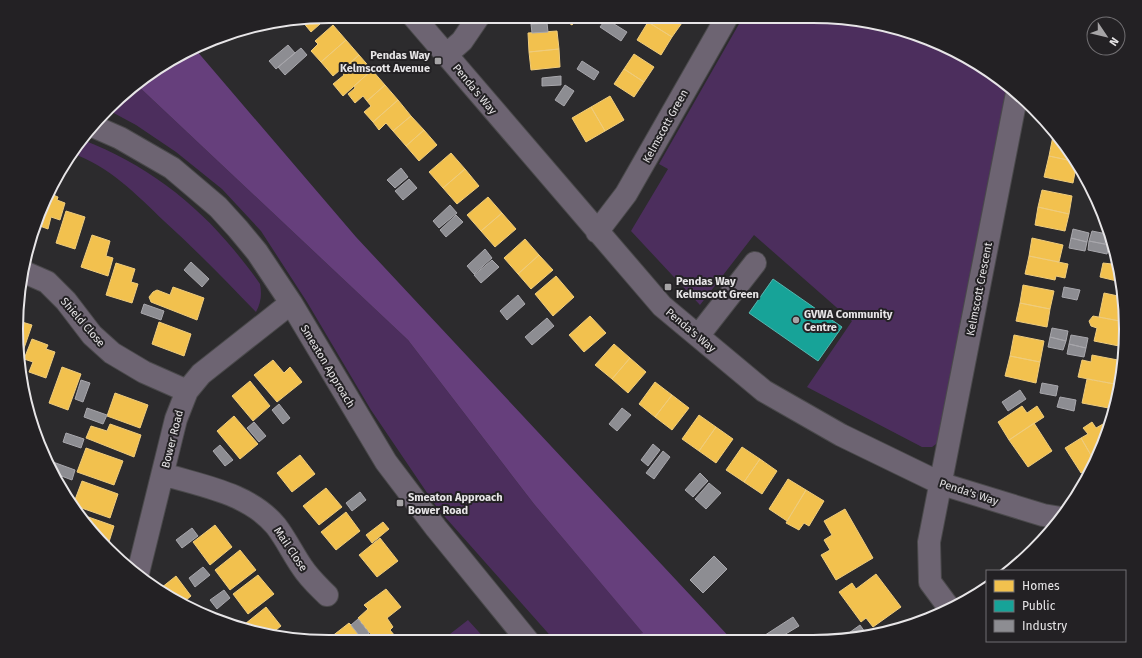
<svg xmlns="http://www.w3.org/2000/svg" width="1142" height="658" viewBox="0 0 1142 658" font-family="'Fira Sans',sans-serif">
	<rect width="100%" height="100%" fill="#2c2b2d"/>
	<path fill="#4c2e5d" d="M 743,17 L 834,17 L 914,33 L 987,69 L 1009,87 L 939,442 L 932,447 L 922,447 L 807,387 L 852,321 L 754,235 L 700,305 L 631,231 L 668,169 L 659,164 Z
		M 136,84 L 408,340 L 534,504 L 644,634 L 619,641 L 555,641 L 438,509 L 371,410 L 307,302 L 261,231 L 222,189 L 176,152 L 136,125 L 110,111 Z
		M 83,140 C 143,163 194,201 234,250 C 243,261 252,272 260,284 C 262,295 261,302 256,312 C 226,281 196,250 164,221 C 136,194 109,166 71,153 Z
		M 468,620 L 487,641 L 441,641 Z"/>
	<path fill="#663f7c" d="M 196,50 L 356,237 L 733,641 L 619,641 L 643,633 L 534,504 L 408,340 L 136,84 Z"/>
	<path fill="#f2c14e" stroke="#efcc7c" d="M 329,16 L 311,32 L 302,21 Z
		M 558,16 L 578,16 L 572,25 Z
		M 652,16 L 679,16 L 684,20 L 672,37 L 648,22 Z
		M 648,22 L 672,37 L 661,55 L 637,40 Z
		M 333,25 L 346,40 L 321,62 L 311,51 L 318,44 L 315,41 Z
		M 557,31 L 559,49 L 529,52 L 528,33 Z
		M 346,40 L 359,55 L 341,71 L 340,70 L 333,76 L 321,62 Z
		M 559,49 L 560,67 L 531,70 L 529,52 Z
		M 634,54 L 654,67 L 644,82 L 624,69 Z
		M 359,55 L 372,70 L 343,96 L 333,84 L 344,75 L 341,71 Z
		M 624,69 L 644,82 L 634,97 L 614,84 Z
		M 372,70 L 385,85 L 367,101 L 363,96 L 355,103 L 348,94 L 355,88 L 354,86 Z
		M 385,85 L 398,100 L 373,122 L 364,112 L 371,106 L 367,101 Z
		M 610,96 L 624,120 L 605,131 L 591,107 Z
		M 398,100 L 411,116 L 393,131 L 386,123 L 379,130 L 373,122 Z
		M 591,107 L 605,131 L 586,142 L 572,118 Z
		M 411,116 L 424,130 L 406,146 L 393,131 Z
		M 424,130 L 437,145 L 419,161 L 406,146 Z
		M 1053,136 L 1058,137 L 1077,162 L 1049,156 Z
		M 451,153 L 465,169 L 443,188 L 429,172 Z
		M 1049,156 L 1077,162 L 1073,183 L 1044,177 Z
		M 465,169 L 479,186 L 457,204 L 443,188 Z
		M 1042,190 L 1072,196 L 1069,214 L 1038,207 Z
		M 51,194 L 58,197 L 57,200 L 65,203 L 60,220 L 51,217 L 48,229 L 37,225 Z
		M 488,197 L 502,213 L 481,231 L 467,215 Z
		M 1038,207 L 1069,214 L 1065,231 L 1035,225 Z
		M 66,211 L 85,217 L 75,249 L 56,243 Z
		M 502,213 L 516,229 L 495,247 L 481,231 Z
		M 92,235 L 110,241 L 106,256 L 113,258 L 108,276 L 81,267 Z
		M 1032,238 L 1063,245 L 1059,262 L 1029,256 Z
		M 525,239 L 539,255 L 518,274 L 504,258 Z
		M 539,255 L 553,270 L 531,289 L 518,274 Z
		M 1114,255 L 1116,255 L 1120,268 L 1121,282 L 1100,277 L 1103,263 L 1112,264 Z
		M 1029,256 L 1068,264 L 1065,278 L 1056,276 L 1055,280 L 1025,274 Z
		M 116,263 L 135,269 L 131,282 L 138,284 L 132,303 L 106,295 Z
		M 556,276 L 574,297 L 553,316 L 535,294 Z
		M 1023,285 L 1054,291 L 1050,309 L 1020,303 Z
		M 173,287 L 204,298 L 197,320 L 151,302 L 149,297 L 153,292 L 157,290 L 170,295 Z
		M 1104,293 L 1123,297 L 1125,322 L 1099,317 Z
		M 1020,303 L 1050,309 L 1047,327 L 1016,321 Z
		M 590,316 L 606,333 L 584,352 L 569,335 Z
		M 1093,316 L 1125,322 L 1124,347 L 1094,341 L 1097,328 L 1091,326 L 1089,321 Z
		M 20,317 L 23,318 L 22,322 L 32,325 L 20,360 L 17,349 Z
		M 159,322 L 191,334 L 184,356 L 152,344 Z
		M 1014,335 L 1044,341 L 1040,362 L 1010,356 Z
		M 32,339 L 48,345 L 46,349 L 55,352 L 46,378 L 29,372 L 33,362 L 24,359 Z
		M 614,344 L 630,358 L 612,379 L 595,365 Z
		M 1092,355 L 1123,361 L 1120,385 L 1078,377 L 1082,360 L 1091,362 Z
		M 1010,356 L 1040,362 L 1036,383 L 1005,376 Z
		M 630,358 L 646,372 L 628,393 L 612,379 Z
		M 273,360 L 284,373 L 290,367 L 302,382 L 277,402 L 254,375 Z
		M 62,367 L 81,374 L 68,410 L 49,403 Z
		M 1087,379 L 1120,385 L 1114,409 L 1082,403 Z
		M 250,381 L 270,406 L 253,421 L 232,396 Z
		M 655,382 L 672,395 L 655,417 L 639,404 Z
		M 115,393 L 148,405 L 140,428 L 107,416 Z
		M 672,395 L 689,408 L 672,430 L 655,417 Z
		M 1022,406 L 1027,413 L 1037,406 L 1044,417 L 1009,440 L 998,422 Z
		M 699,415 L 716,427 L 699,451 L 682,439 Z
		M 234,416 L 258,444 L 240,459 L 217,431 Z
		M 1092,422 L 1096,428 L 1103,424 L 1107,432 L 1102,449 L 1095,462 L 1081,438 L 1088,434 L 1083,428 Z
		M 1034,423 L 1052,451 L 1028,467 L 1009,440 Z
		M 110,424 L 141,435 L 134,457 L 86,438 L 91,426 L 107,431 Z
		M 716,427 L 733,439 L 716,463 L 699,451 Z
		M 1081,438 L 1095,462 L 1094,465 L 1081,473 L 1065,448 Z
		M 742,447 L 760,459 L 744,482 L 726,470 Z
		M 86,448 L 123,461 L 114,485 L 77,472 Z
		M 300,455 L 315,474 L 292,492 L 277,473 Z
		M 760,459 L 777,471 L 762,494 L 744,482 Z
		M 788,479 L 806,490 L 787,521 L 769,509 Z
		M 82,481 L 118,494 L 110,518 L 73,505 Z
		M 326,488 L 342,507 L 319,525 L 303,506 Z
		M 806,490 L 824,501 L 809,526 L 804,523 L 799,530 L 786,523 Z
		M 845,509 L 873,558 L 836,580 L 821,555 L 830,550 L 824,540 L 832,535 L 824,521 Z
		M 346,512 L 360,531 L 336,550 L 321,532 Z
		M 77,513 L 114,526 L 108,545 L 81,520 Z
		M 383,522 L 389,529 L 372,543 L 366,535 Z
		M 215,525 L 232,547 L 210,565 L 193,542 Z
		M 380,538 L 398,561 L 377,577 L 359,555 Z
		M 240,550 L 256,570 L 230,590 L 215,570 Z
		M 876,574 L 901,607 L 873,627 L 866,618 L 861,622 L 839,592 L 852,583 L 856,589 Z
		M 258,575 L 274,594 L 248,614 L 233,594 Z
		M 176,576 L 191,596 L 185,601 L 189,606 L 163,593 L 161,588 Z
		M 386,589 L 401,607 L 387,618 L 393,627 L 390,630 L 395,636 L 389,641 L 379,641 L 377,639 L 376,641 L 358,618 L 368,609 L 364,605 Z
		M 266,607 L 281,626 L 271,634 L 240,628 Z
		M 910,619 L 914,625 L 896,629 Z
		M 349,623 L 351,625 L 364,641 L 335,641 L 331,637 Z"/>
	<path fill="#17a398" stroke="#55b7b0" d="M 773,279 L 842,327 L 818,361 L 749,313 Z"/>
	<path fill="#8d8d92" stroke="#a8a7ac" d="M 606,19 L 627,32 L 621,41 L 600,27 Z
		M 547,23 L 548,32 L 532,33 L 531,24 Z
		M 288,45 L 295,53 L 276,69 L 269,61 Z
		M 301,48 L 307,55 L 285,75 L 278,67 Z
		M 582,61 L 599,72 L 594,80 L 577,69 Z
		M 561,76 L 561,85 L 542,86 L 542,78 Z
		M 565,85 L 574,91 L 564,106 L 555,100 Z
		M 401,168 L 408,177 L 395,188 L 387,180 Z
		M 409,179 L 417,188 L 403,200 L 395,191 Z
		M 450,205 L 457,213 L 439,228 L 433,221 Z
		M 456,215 L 463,222 L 446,237 L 440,230 Z
		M 1073,229 L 1089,233 L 1087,242 L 1071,238 Z
		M 1092,231 L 1107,234 L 1105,244 L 1089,241 Z
		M 1071,238 L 1087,242 L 1085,251 L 1069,248 Z
		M 1089,241 L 1109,245 L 1107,254 L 1088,250 Z
		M 485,249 L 492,258 L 474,274 L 467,266 Z
		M 492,260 L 499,267 L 481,283 L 474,275 Z
		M 191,262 L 209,279 L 202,287 L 184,270 Z
		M 1064,287 L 1080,290 L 1077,300 L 1062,297 Z
		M 518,295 L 525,304 L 507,320 L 500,311 Z
		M 144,304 L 164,311 L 161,320 L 141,313 Z
		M 547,318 L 554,326 L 532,345 L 525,337 Z
		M 1052,328 L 1068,331 L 1066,341 L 1050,337 Z
		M 1071,335 L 1088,338 L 1086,348 L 1069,344 Z
		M 1050,337 L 1066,341 L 1063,350 L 1048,347 Z
		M 1069,344 L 1086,348 L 1084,357 L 1067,354 Z
		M 81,380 L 90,383 L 83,402 L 75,399 Z
		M 1042,383 L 1058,386 L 1056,396 L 1040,393 Z
		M 1020,390 L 1026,399 L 1008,411 L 1002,402 Z
		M 1060,397 L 1076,400 L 1074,411 L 1057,407 Z
		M 279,404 L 290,418 L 283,424 L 272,410 Z
		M 87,408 L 107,415 L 103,424 L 84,417 Z
		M 622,408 L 631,415 L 617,431 L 609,424 Z
		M 254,422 L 266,436 L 259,442 L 247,428 Z
		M 66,433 L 84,439 L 81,448 L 63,442 Z
		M 653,444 L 660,450 L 648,466 L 641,460 Z
		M 220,445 L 233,460 L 225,466 L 213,451 Z
		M 663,451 L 670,457 L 654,479 L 646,473 Z
		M 53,462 L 75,470 L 72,480 L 56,474 L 52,465 Z
		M 700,473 L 708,481 L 693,497 L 685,490 Z
		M 709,483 L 721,493 L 706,509 L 695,499 Z
		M 360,492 L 366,500 L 352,511 L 346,503 Z
		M 192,528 L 198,536 L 182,548 L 176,540 Z
		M 714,556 L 727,569 L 703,593 L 690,580 Z
		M 203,567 L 210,575 L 195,587 L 189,578 Z
		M 224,590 L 230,598 L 217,609 L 210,600 Z
		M 793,617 L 799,626 L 774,641 L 760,641 L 759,639 Z
		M 358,619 L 369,633 L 362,639 L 351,625 Z
		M 860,625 L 867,635 L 839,640 Z"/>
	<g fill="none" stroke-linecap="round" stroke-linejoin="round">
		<defs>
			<path id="minor" d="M 413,16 L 662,306 L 764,391 L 841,435 L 942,484 L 1043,515 L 1061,518
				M 446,55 L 462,41 L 479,16
				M 95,127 L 120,138 L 172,168 L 218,207 L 238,229 L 257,252 L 291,303 L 386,462 L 436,528 L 528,641
				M 597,232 L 626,194 L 727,17
				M 24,272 L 47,282 L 66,301 L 92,335 L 112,353 L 144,372 L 187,391
				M 698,336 L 755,263
				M 163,474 C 201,486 249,493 276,526 C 286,539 293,554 302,567 C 309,578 318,586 327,595
				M 138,573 L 176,419 L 187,391 L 201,374 L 291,303
				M 950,609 L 930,582 L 929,542 L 1017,93"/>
		</defs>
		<use href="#minor" stroke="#4a494b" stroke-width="24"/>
		<use href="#minor" stroke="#6d6472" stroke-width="22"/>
	</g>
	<g fill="#a6a4a6" stroke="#232124" stroke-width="1.5">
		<rect x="434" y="57" width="8" height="8" rx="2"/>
		<rect x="664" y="283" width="8" height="8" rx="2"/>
		<circle cx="796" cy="320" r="4"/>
		<rect x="396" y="499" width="8" height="8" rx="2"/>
	</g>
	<g text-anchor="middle" stroke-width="4" stroke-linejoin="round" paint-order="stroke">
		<g font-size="11" font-weight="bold" fill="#e7e5e7" stroke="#232124" text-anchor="start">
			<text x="430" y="59" text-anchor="end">Pendas Way<tspan x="430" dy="13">Kelmscott Avenue</tspan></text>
			<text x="676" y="285">Pendas Way<tspan x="676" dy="13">Kelmscott Green</tspan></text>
			<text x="804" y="318">GVWA Community<tspan x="804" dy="13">Centre</tspan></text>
			<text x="408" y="501">Smeaton Approach<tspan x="408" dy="13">Bower Road</tspan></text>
		</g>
		<g font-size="11" fill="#e7e5e7" stroke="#232124">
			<text transform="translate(475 89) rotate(50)" y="4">Penda's Way</text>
			<text transform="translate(665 126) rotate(-61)" y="4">Kelmscott Green</text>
			<text transform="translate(979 289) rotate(-79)" y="4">Kelmscott Crescent</text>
			<text transform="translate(83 322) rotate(49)" y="4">Shield Close</text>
			<text transform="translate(691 330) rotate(40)" y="4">Penda's Way</text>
			<text transform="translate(328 366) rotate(59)" y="4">Smeaton Approach</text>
			<text transform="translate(172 439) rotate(-76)" y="4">Bower Road</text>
			<text transform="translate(969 492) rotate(18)" y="4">Penda's Way</text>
			<text transform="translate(291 549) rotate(56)" y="4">Mail Close</text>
		</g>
	</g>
	<path d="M0 0H1142V658H0ZM329 23H813A306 306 0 0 1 1119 329V329A306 306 0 0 1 813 635H329A306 306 0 0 1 23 329V329A306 306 0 0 1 329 23Z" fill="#232124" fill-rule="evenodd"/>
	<path fill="none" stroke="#e7e5e7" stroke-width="2" d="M329 23H813A306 306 0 0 1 1119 329V329A306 306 0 0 1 813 635H329A306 306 0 0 1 23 329V329A306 306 0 0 1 329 23Z"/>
	<rect x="986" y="570" width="140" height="72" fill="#232124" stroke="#716f72"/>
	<rect x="994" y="580" width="20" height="12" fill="#f2c14e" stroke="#716f72"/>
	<text x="1022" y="590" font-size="12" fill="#e7e5e7">Homes</text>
	<rect x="994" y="600" width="20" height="12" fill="#17a398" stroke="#716f72"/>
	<text x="1022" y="610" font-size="12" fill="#e7e5e7">Public</text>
	<rect x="994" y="620" width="20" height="12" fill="#8d8d92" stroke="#716f72"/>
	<text x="1022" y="630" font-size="12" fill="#e7e5e7">Industry</text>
	<g transform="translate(1106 36) rotate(125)"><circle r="19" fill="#232124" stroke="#716f72"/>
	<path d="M0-3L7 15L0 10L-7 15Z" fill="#a6a4a6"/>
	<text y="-6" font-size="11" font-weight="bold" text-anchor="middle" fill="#e7e5e7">N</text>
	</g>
</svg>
